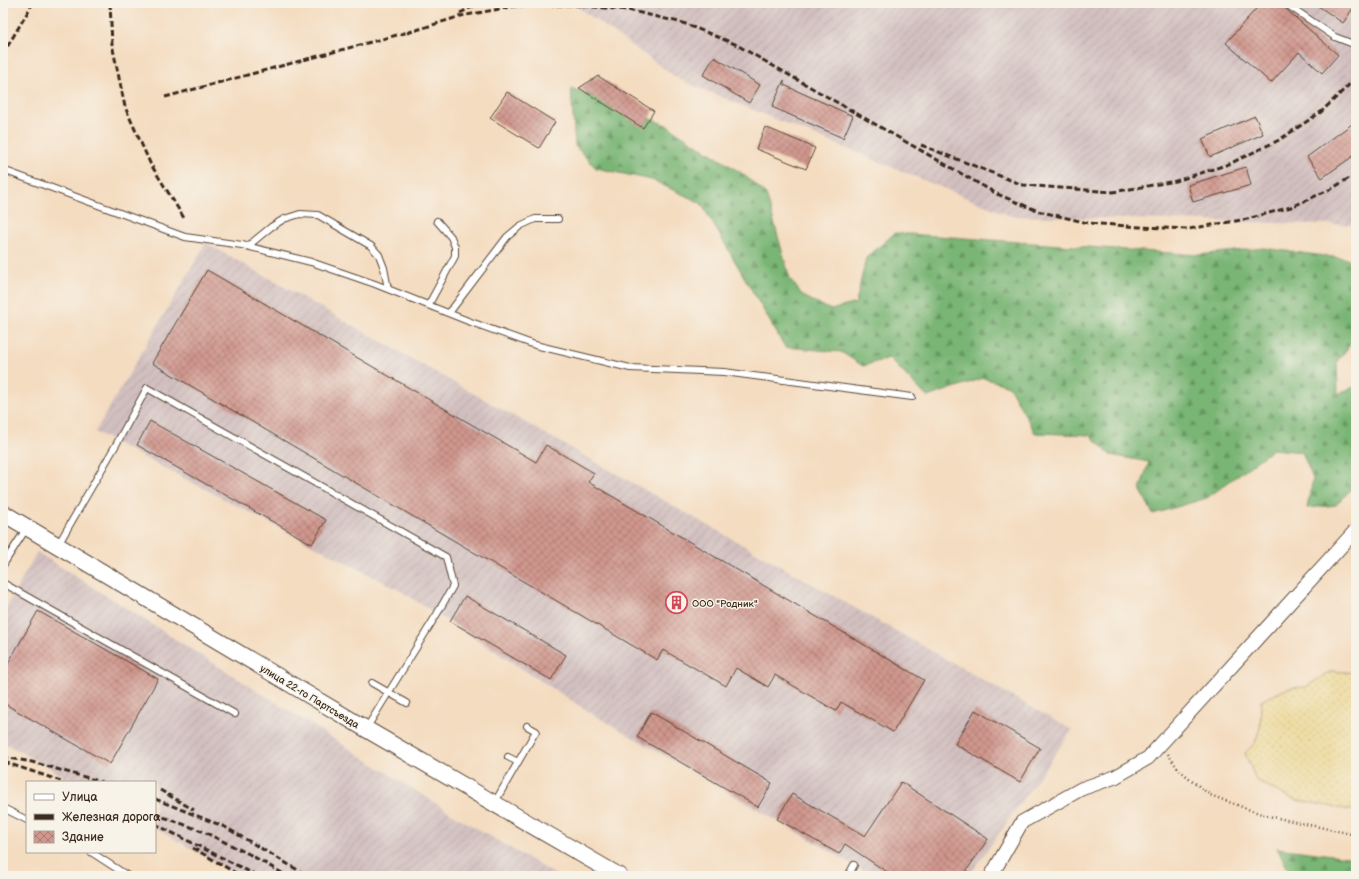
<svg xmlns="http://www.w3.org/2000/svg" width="1359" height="879" viewBox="0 0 1359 879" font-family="'Balsamiq Sans',sans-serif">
	<defs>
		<pattern id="industrial-furrows" width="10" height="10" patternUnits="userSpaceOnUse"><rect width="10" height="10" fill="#d1bfbf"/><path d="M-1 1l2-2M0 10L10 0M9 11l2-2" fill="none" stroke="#b4a4a4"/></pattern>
		<pattern id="forest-firs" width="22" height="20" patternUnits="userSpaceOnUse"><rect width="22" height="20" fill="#79b574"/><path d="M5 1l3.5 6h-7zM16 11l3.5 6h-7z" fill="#64935f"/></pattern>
		<pattern id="sand-dots" width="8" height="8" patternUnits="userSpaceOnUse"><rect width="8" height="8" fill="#eeda9e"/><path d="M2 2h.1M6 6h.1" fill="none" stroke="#cdbb88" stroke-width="1.8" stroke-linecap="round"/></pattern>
		<pattern id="building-cross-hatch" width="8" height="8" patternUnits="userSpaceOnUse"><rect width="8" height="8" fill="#d0978e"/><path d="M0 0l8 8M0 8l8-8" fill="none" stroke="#aa7b73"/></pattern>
	</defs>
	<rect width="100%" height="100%" fill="#f7f3e8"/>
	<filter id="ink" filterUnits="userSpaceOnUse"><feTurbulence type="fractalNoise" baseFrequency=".025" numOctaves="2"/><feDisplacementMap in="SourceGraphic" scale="8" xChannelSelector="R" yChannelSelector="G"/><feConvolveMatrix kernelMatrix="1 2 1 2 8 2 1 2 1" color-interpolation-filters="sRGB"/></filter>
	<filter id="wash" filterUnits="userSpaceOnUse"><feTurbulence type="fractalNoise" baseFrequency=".012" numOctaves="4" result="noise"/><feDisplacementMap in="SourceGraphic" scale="16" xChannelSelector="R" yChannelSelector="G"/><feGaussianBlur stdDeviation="0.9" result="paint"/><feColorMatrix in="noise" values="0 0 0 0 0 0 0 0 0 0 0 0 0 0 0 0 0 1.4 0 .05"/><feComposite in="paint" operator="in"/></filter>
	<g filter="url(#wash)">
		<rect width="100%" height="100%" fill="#f4dcc0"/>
		<path fill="url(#industrial-furrows)" d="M 572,3 L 1356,3 L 1356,225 L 1011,216 L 680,80 Z
			M 206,243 L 1072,730 L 969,876 L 873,876 L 594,715 L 399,590 L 95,432 Z
			M 37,552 L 459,818 L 558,876 L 239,876 L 155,828 L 155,782 L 74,782 L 3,742 L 3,613 Z"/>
		<path fill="url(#forest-firs)" stroke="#5a7049" d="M 571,88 L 666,125 L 743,174 L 766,194 L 790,279 L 803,296 L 831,310 L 856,303 L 866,258 L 895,233 L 1198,255 L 1263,248 L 1356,260 L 1356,338 L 1337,361 L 1338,394 L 1356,386 L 1356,484 L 1336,505 L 1307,508 L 1313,479 L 1302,452 L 1273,449 L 1207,498 L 1153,514 L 1140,489 L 1149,462 L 1110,455 L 1090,435 L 1035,433 L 1009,386 L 983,378 L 927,397 L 889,358 L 863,366 L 841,352 L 785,347 L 701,203 L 652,180 L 596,168 L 575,146 Z
			M 1277,848 L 1356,858 L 1356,876 L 1294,876 L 1290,873 Z"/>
		<path fill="url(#sand-dots)" stroke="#94825e" d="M 1331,671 L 1356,673 L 1356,811 L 1295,800 L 1282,794 L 1256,780 L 1245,753 L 1255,743 L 1260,728 L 1261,701 L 1288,688 L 1306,687 Z"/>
		<g id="blocks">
			<path fill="url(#building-cross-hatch)" d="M 1261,3 L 1279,3 L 1338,55 L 1322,73 L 1299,52 L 1271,83 L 1226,43 Z
				M 1314,3 L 1356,3 L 1356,4 L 1343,23 Z
				M 714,57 L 760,85 L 749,103 L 703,75 Z
				M 598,76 L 654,111 L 643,128 L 579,88 Z
				M 784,80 L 784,85 L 853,116 L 843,138 L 772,107 Z
				M 507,92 L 555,122 L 539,148 L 490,118 Z
				M 1255,116 L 1263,134 L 1210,157 L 1202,139 Z
				M 1356,121 L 1356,154 L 1322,178 L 1307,157 Z
				M 765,127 L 815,148 L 806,169 L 756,149 Z
				M 1246,167 L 1251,185 L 1193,202 L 1188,185 Z
				M 207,270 L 536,462 L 546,445 L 594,473 L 588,482 L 924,680 L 893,732 L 841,702 L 836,711 L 775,675 L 768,687 L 736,668 L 726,686 L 663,650 L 657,660 L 152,363 Z
				M 150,421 L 326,520 L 312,544 L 137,445 Z
				M 465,596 L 566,655 L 551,680 L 450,621 Z
				M 38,611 L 158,679 L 110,764 L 3,703 L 3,672 Z
				M 975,710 L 1040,748 L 1020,782 L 955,744 Z
				M 651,712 L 772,783 L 758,807 L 637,737 Z
				M 901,782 L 988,839 L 963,876 L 893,876 L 845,844 L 839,854 L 777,819 L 792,794 L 865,836 Z"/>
		</g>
	</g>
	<g filter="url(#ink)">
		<use href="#blocks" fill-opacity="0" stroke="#574536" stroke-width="1"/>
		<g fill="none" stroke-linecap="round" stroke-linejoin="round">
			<defs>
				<path id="service" d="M 1285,3 L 1335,37 L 1356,45
					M 3,170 L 185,237 L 242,245 L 311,262 L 375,284 L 468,321 L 535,345 L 630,368 L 724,372 L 912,397
					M 248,246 L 271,227 L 284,219 L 300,214 L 318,215 L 371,246 L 379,255 L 384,268 L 388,289
					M 429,304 L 455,256 L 455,247 L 451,237 L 437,221
					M 449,313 L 507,237 L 520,226 L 535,219 L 558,219
					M 58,545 L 117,443 L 147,388 L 446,557 L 453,586 L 437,614 L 366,729
					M 3,565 L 26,529
					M 3,583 L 235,714
					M 372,683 L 407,703
					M 508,757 L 518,762
					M 495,802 L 536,731 L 527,726
					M 3,808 L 27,820
					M 91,852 L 128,876
					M 848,876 L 854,865"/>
				<path id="minor" d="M 991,876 L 1022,822 L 1081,789 L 1115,777 L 1148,758 L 1356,530"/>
				<path id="tertiary" d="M 3,513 L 366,729 L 619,876"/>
			</defs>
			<use href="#service" stroke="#574536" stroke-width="8"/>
			<use href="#minor" stroke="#574536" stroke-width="15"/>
			<use href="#tertiary" stroke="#574536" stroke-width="18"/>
			<path stroke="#574536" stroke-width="2.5" stroke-dasharray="1 3" stroke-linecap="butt" d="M 1168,754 L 1178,769 L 1210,795 L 1264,815 L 1356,835"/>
			<use href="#service" stroke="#fff" stroke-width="6"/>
			<use href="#minor" stroke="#fff" stroke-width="13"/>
			<use href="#tertiary" stroke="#fff" stroke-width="16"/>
			<path stroke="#3b2a1e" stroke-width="3" stroke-dasharray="6 3" stroke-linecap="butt" d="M 110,3 L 112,44 L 125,107 L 150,163 L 184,218
				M 460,13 L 480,3
				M 407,33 L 461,16 L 516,6 L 572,5 L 628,10 L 683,23 L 735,44 L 997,194 L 1038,211 L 1088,223 L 1140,227 L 1189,229 L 1247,219 L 1291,207 L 1331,189 L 1356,174
				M 3,54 L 33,3
				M 165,97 L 412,31
				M 921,145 L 1023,185 L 1113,192 L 1176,181 L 1229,164 L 1279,140 L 1321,112 L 1356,78
				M 3,757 L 32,762 L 102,782
				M 4,762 L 64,782
				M 160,790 L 194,810
				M 155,799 L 225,827 L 308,876
				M 155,814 L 202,831 L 249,854 L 287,876
				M 155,824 L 258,876
				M 193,848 L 241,876"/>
		</g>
	</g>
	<defs>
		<symbol id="building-ring" viewBox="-11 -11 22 22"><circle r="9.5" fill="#f7f3e8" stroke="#d1495b" stroke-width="1.5"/><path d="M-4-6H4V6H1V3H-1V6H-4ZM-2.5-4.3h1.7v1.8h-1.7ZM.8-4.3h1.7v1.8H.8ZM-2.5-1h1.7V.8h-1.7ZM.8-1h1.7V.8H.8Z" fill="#d1495b"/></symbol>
	</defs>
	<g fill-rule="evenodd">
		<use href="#building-ring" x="664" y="590" width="25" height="25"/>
	</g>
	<g text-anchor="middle" stroke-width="3" stroke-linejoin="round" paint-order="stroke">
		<g font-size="10" fill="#3b2a1e" stroke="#f7f3e8" text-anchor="start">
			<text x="692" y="607">ООО "Родник"</text>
		</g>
		<g font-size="10" fill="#3b2a1e" stroke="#f7f3e8">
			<text transform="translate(310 696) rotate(31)" y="4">улица 22-го Партсъезда</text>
		</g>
	</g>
	<rect width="1359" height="879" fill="none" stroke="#f7f3e8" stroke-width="16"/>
	<rect x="26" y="781" width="130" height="72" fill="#f7f3e8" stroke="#aca397"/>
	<rect x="34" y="794" width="20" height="6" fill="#ffffff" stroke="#aca397"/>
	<text x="62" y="801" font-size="12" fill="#3b2a1e">Улица</text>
	<rect x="34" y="814" width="20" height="6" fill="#3b2a1e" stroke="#aca397"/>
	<text x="62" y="821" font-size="12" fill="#3b2a1e">Железная дорога</text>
	<rect x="34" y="831" width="20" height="12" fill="url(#building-cross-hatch)" stroke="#aca397"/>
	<text x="62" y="841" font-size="12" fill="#3b2a1e">Здание</text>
</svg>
